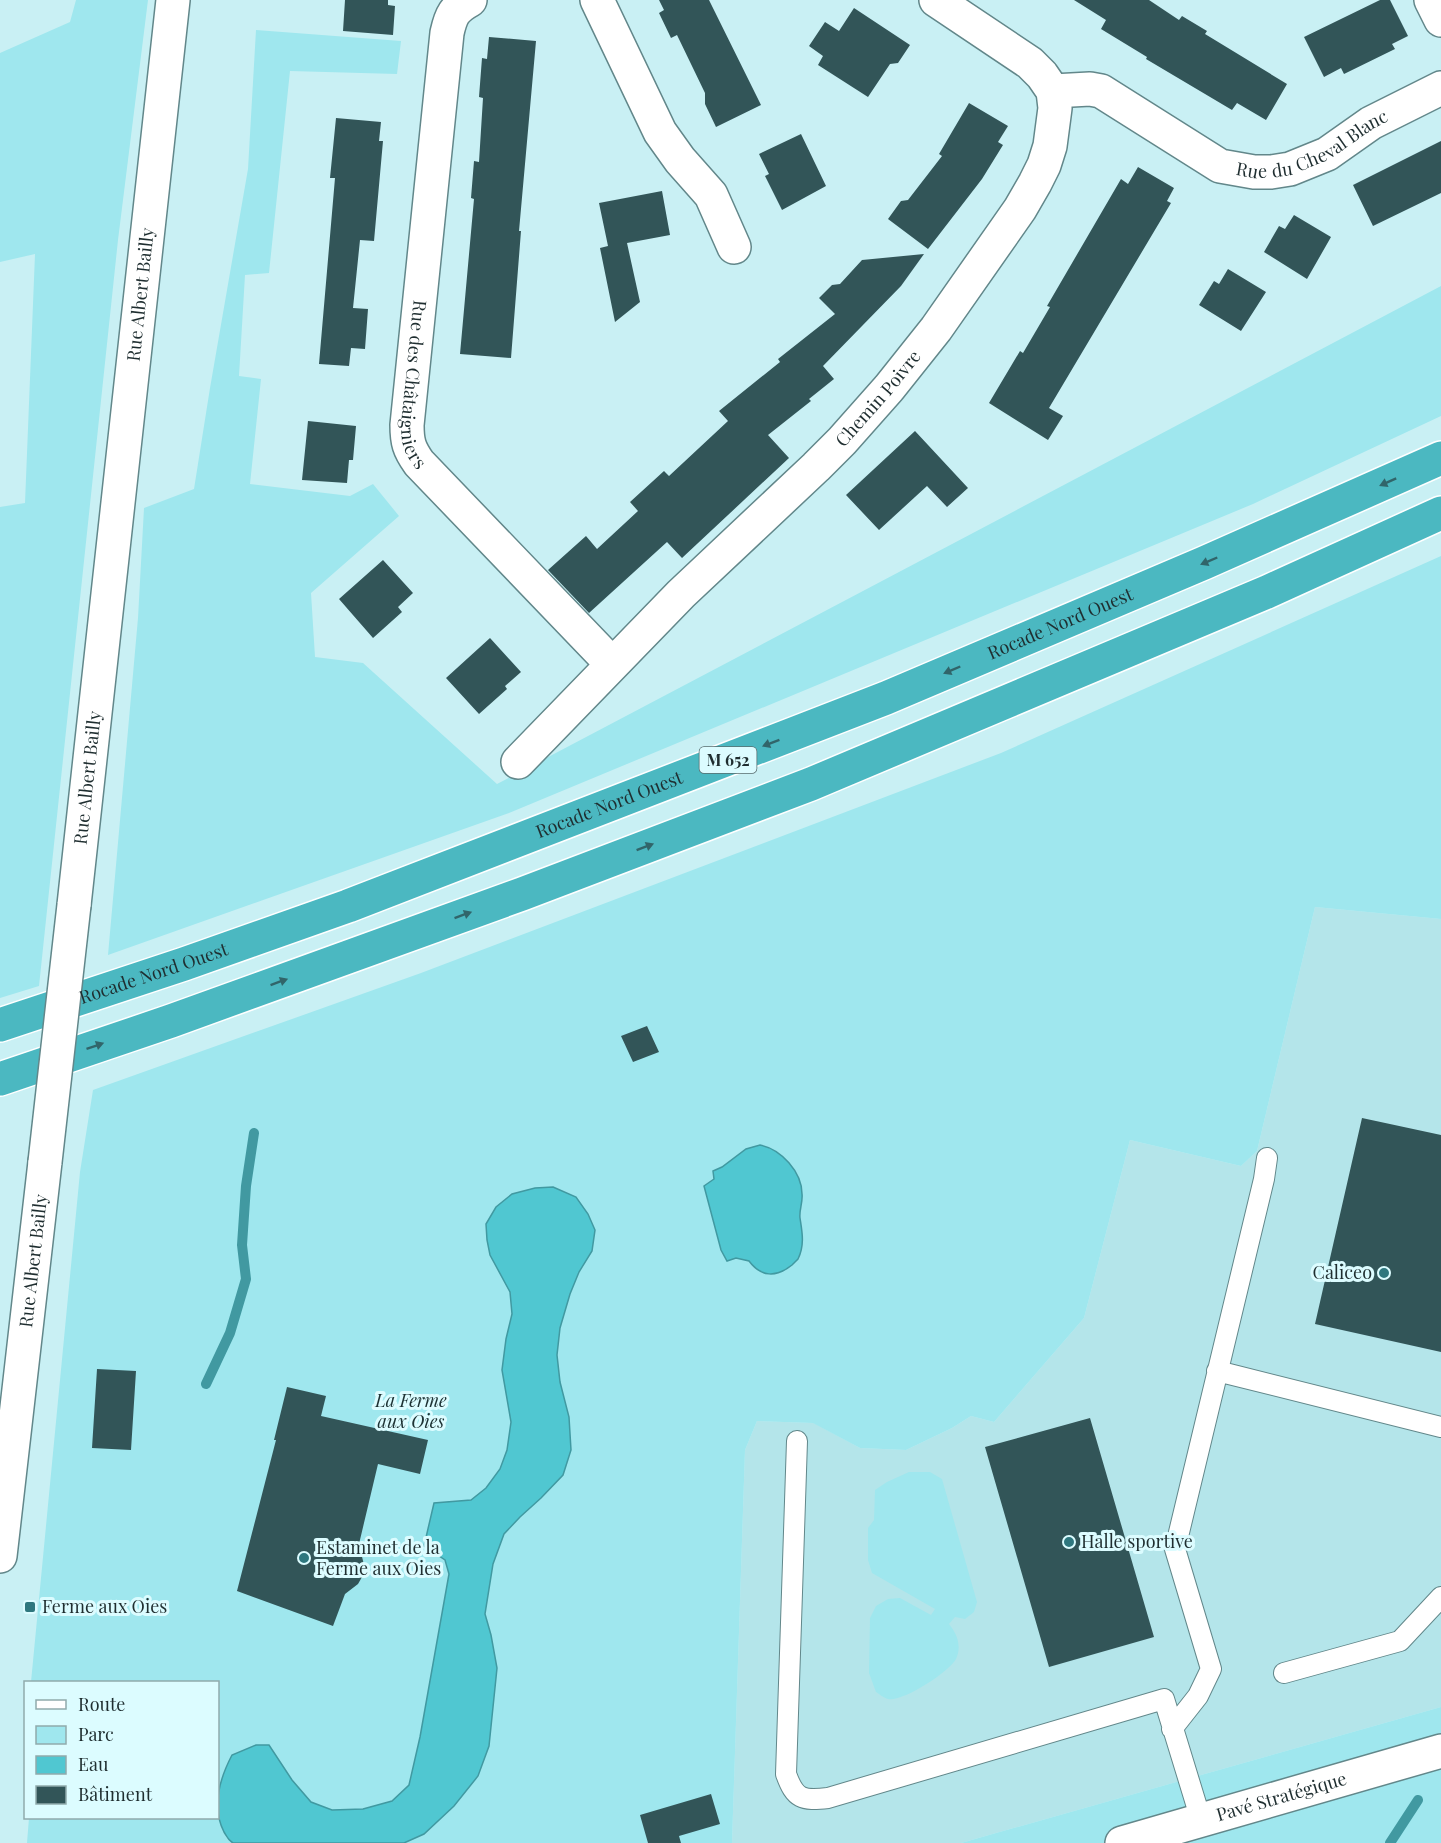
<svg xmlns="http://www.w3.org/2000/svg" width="1441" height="1843" viewBox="0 0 1441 1843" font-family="'Playfair Display',serif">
	<rect width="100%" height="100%" fill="#c9f0f4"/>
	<path fill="#b4e5ea" d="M 1315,907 L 1441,919 L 1441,1707 L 961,1843 L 732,1843 L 745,1450 L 757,1421 L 814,1423 L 860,1448 L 906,1450 L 952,1428 L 971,1416 L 994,1422 L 1084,1318 L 1130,1140 L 1241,1166 L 1257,1151 Z"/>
	<path fill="#9fe7ee" d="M 76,0 L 148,0 L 118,240 L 39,986 L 0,998 L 0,507 L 25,503 L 35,254 L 0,262 L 0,53 L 70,22 Z
		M 256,30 L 401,41 L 397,74 L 290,71 L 269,273 L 245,275 L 239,376 L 261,379 L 250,484 L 350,496 L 373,484 L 399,516 L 311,593 L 315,657 L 363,663 L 497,784 L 1441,286 L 1441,416 L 1253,504 L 509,813 L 108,955 L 138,618 L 144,508 L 194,489 L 210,388 L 248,169 Z
		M 1441,556 L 1441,919 L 1315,907 L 1257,1151 L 1241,1166 L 1130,1140 L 1084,1318 L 994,1422 L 971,1416 L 952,1428 L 906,1450 L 860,1448 L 813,1423 L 757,1421 L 745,1450 L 732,1843 L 27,1843 L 29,1818 L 218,1818 L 218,1682 L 31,1682 L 80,1172 L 93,1090 L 421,973 L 1001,753 Z
		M 909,1472 L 930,1472 L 942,1479 L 977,1602 L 974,1612 L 965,1619 L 955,1617 L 949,1624 C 957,1634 962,1646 956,1659 C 949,1672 903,1702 888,1699 C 884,1698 879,1694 876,1692 L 869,1673 L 870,1618 L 876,1606 L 888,1599 L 900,1598 L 931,1615 L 935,1609 L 872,1573 L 868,1560 L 868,1528 L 874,1520 L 875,1490 L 887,1482 Z
		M 1441,1707 L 1441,1843 L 961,1843 Z"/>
	<path fill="#50c7d1" stroke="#4199a1" stroke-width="1.5" d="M 760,1145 C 781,1149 802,1172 802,1194 C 803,1202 799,1210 800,1218 C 802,1231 805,1245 798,1259 C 797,1260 793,1264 792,1265 C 776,1278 761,1277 749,1261 L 736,1258 L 727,1261 L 721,1250 L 704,1186 L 714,1179 L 713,1171 L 722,1167 L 746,1149 Z
		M 553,1187 L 576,1197 L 588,1214 L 595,1230 L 592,1251 L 579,1272 L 570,1294 L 560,1328 L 557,1355 L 560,1382 L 569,1417 L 571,1450 L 563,1475 L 541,1498 L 520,1517 L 504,1534 L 493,1564 L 485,1614 L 491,1635 L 497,1668 L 489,1746 L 478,1776 L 454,1806 L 424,1834 L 404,1843 L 233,1843 C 228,1840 227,1837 224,1832 C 211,1807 220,1778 232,1755 L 256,1745 L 269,1745 L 292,1780 L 311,1802 L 332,1810 L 363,1809 L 392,1801 L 409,1785 L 420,1737 L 449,1574 L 445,1560 L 424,1546 L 434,1503 L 471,1500 L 486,1488 L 500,1469 L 507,1450 L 511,1422 L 502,1370 L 506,1339 L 512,1314 L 510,1292 L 490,1255 L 487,1240 L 486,1224 L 496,1207 L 512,1194 L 535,1188 Z"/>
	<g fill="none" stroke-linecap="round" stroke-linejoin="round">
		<path stroke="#4199a1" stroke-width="10" d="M 206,1384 L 230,1333 L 246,1279 L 242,1245 L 246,1186 L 254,1133
			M 1390,1843 L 1418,1800"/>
	</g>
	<path fill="#325558" d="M 345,0 L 388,0 L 388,5 L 395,6 L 393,35 L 343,31 Z
		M 659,0 L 709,0 L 761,105 L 716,127 L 705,104 L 705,93 L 677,35 L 671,38 L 659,13 L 664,10 Z
		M 1074,0 L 1149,0 L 1179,20 L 1182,16 L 1207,31 L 1205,34 L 1287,84 L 1266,120 L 1237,103 L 1232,110 L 1146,59 L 1147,57 L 1101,29 L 1106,20 Z
		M 1380,0 L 1390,0 L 1408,36 L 1392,44 L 1395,49 L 1344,74 L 1341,68 L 1324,77 L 1304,37 Z
		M 854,8 L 910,45 L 898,63 L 890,64 L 868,97 L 818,65 L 823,56 L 809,46 L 825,22 L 839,31 Z
		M 489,37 L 536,41 L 519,231 L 521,231 L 511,358 L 460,354 L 474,199 L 471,198 L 474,161 L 479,162 L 483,98 L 479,97 L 482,58 L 487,59 Z
		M 969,103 L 1008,126 L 998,142 L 1003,145 L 982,179 L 928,249 L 888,219 L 901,201 L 908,200 L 942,156 L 939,154 Z
		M 336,118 L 381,122 L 379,141 L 383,141 L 374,241 L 360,240 L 353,308 L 368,309 L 365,349 L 351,348 L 349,366 L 319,364 L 335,178 L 330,178 Z
		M 801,134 L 826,186 L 782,210 L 765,176 L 769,174 L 759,154 Z
		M 1441,141 L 1441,193 L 1373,226 L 1353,185 Z
		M 1138,167 L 1174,188 L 1167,201 L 1171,203 L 1049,408 L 1063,416 L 1048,440 L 989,403 L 1020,351 L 1023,353 L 1050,307 L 1047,306 L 1121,179 L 1128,184 Z
		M 662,191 L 670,235 L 627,243 L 640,302 L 615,322 L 600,248 L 608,246 L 599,203 Z
		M 1294,215 L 1331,237 L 1307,279 L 1264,252 L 1279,226 L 1285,229 Z
		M 924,254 L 901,286 L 823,366 L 834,379 L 809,399 L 811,401 L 768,435 L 789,458 L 682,558 L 667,542 L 589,613 L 548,570 L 586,536 L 597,549 L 638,511 L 630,502 L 664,471 L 669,476 L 728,421 L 719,411 L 780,362 L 778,359 L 835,314 L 819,298 L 832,285 L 840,284 L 862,260 Z
		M 1228,269 L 1266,292 L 1241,331 L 1199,305 L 1214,281 L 1219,284 Z
		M 308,421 L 356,426 L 353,460 L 349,460 L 347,483 L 302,480 Z
		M 915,431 L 968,488 L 947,507 L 927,486 L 879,530 L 846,495 Z
		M 383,560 L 413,593 L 398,607 L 402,612 L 373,638 L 339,599 Z
		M 490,638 L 521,672 L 505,686 L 507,689 L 479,714 L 446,678 Z
		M 647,1026 L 659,1052 L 633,1062 L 621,1036 Z
		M 1362,1118 L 1441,1135 L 1441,1352 L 1315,1324 Z
		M 97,1369 L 136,1371 L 131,1450 L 92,1448 Z
		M 287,1387 L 326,1396 L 321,1416 L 428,1440 L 420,1474 L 378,1464 L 359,1544 L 364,1565 L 362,1577 L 358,1584 L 345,1594 L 333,1626 L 237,1591 L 276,1440 L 274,1440 Z
		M 1090,1418 L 1154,1637 L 1049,1667 L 985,1447 Z
		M 711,1794 L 720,1824 L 679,1836 L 681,1843 L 648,1843 L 640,1815 Z"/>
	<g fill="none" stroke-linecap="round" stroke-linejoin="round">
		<defs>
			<path id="lane" d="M 1217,1371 L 1441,1427
				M 797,1441 L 786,1774 C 795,1799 802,1801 828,1798 L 1164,1699 L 1201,1820
				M 1284,1673 L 1400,1641 L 1441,1597
				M 1172,1729 L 1198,1696 L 1211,1669 L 1175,1549 L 1264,1179 L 1267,1158"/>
			<g id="street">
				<path id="s1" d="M 470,0 C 454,9 451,15 447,33 L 407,425 C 407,442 409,449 419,463 L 612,664"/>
				<path d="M 597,0 L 660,132 L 680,160 L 711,195 L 734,247"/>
				<path d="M 1431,0 L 1441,20"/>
				<path id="s2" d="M 1053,91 L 1090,89 L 1101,91 L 1220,166 L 1254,172 L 1271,172 L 1290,169 L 1327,154 L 1371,123 L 1441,88"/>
				<path id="s3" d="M 518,762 L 681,594 L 816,467 L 842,441 L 889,388 L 936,329 L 1020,209 L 1035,183 L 1044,165 L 1050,146 L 1055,108 L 1053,91 L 1042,75 L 1030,63 L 936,0"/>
			</g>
			<g id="secondary">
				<path id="s4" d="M 74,905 L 173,0"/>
				<path id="s5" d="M 0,1556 L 45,1162"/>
				<path id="s6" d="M 1122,1843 L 1441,1751"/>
			</g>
			<g id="highway">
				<path id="s7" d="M 0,1025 L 184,964 L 348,906 L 886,698 L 1204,563 L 1441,458"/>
				<path d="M 0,1079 L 171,1021 L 348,957 L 522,894 L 811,784 L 1267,592 L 1441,513"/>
			</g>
		</defs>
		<use href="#lane" stroke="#62878a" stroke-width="22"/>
		<use href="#street" stroke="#62878a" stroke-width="36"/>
		<use href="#secondary" stroke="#62878a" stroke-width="36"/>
		<use href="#highway" stroke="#fff" stroke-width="36"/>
		<use href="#lane" stroke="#fff" stroke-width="20"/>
		<use href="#street" stroke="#fff" stroke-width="33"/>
		<use href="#secondary" stroke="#fff" stroke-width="33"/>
		<use href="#highway" stroke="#4bb8c1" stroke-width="33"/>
		<defs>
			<path id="secondary-bridge" d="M 45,1162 L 74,905"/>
		</defs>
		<use href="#secondary-bridge" stroke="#62878a" stroke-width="36" stroke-linecap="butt"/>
		<use href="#secondary-bridge" stroke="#fff" stroke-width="33"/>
	</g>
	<defs><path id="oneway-solid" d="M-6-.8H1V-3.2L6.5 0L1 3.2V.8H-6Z" transform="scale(1.5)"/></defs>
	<g fill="#31656a">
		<use href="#oneway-solid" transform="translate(1388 482) rotate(156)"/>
		<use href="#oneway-solid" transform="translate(1209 561) rotate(157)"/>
		<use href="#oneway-solid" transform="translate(952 670) rotate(157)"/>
		<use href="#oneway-solid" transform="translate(771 743) rotate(159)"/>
		<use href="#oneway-solid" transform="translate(645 847) rotate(-21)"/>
		<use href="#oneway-solid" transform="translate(463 915) rotate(-20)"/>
		<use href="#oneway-solid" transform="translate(279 982) rotate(-20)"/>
		<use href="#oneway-solid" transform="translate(95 1046) rotate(-19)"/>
	</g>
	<g fill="#2e777e" stroke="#dcfcff" stroke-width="2">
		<circle cx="1384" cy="1273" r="6"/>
		<circle cx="1069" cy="1542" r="6"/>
		<circle cx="304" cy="1558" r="6"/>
		<rect x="24" y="1601" width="12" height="12" rx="3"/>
	</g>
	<g text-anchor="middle" stroke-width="6" stroke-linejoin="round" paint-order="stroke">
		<rect fill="#dcfcff" stroke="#586c6e" stroke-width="1.5" x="699.5" y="747" width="57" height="26" rx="4.5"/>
		<g font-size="16" font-weight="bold" fill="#1f2e30">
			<text x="728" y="766">M 652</text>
		</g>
		<g font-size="18" fill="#1f2e30" stroke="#dcfcff">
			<text dy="6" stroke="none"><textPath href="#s2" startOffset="288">Rue du Cheval Blanc</textPath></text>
			<text dy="6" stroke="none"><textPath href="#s4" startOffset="614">Rue Albert Bailly</textPath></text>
			<text dy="6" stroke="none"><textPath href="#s1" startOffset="396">Rue des Châtaigniers</textPath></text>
			<text dy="6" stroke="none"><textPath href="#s3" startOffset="512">Chemin Poivre</textPath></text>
			<text dy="6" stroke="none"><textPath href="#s7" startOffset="1134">Rocade Nord Ouest</textPath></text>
			<text dy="6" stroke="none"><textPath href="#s4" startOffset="128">Rue Albert Bailly</textPath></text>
			<text dy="6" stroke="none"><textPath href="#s7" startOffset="648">Rocade Nord Ouest</textPath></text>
			<text dy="6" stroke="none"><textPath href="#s7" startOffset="162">Rocade Nord Ouest</textPath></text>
			<text dy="6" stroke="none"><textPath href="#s5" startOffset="297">Rue Albert Bailly</textPath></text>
			<text dy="6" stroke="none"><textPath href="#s6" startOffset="166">Pavé Stratégique</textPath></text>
		</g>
		<g font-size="18" fill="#1f2e30" stroke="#dcfcff" text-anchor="start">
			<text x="1372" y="1279" text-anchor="end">Caliceo</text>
			<text x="1081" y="1548">Halle sportive</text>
			<text x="316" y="1554">Estaminet de la<tspan x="316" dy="21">Ferme aux Oies</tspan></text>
			<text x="42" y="1613">Ferme aux Oies</text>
		</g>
		<g font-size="18" font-style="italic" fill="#1d3234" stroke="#dcfcff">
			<text x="411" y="1407">La Ferme<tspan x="411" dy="21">aux Oies</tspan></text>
		</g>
	</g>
	<rect x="24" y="1681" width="195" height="138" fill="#dcfcff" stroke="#90aaac" stroke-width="1.5"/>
	<rect x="36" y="1700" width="30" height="9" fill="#ffffff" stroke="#90aaac" stroke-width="1.5"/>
	<text x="78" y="1711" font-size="18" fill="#1f2e30">Route</text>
	<rect x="36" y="1726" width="30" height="18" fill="#9fe7ee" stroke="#90aaac" stroke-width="1.5"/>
	<text x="78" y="1741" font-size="18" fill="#1f2e30">Parc</text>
	<rect x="36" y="1756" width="30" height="18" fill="#50c7d1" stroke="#90aaac" stroke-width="1.5"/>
	<text x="78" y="1771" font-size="18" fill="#1f2e30">Eau</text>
	<rect x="36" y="1786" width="30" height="18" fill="#325558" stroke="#90aaac" stroke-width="1.5"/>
	<text x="78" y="1801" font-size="18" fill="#1f2e30">Bâtiment</text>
</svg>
